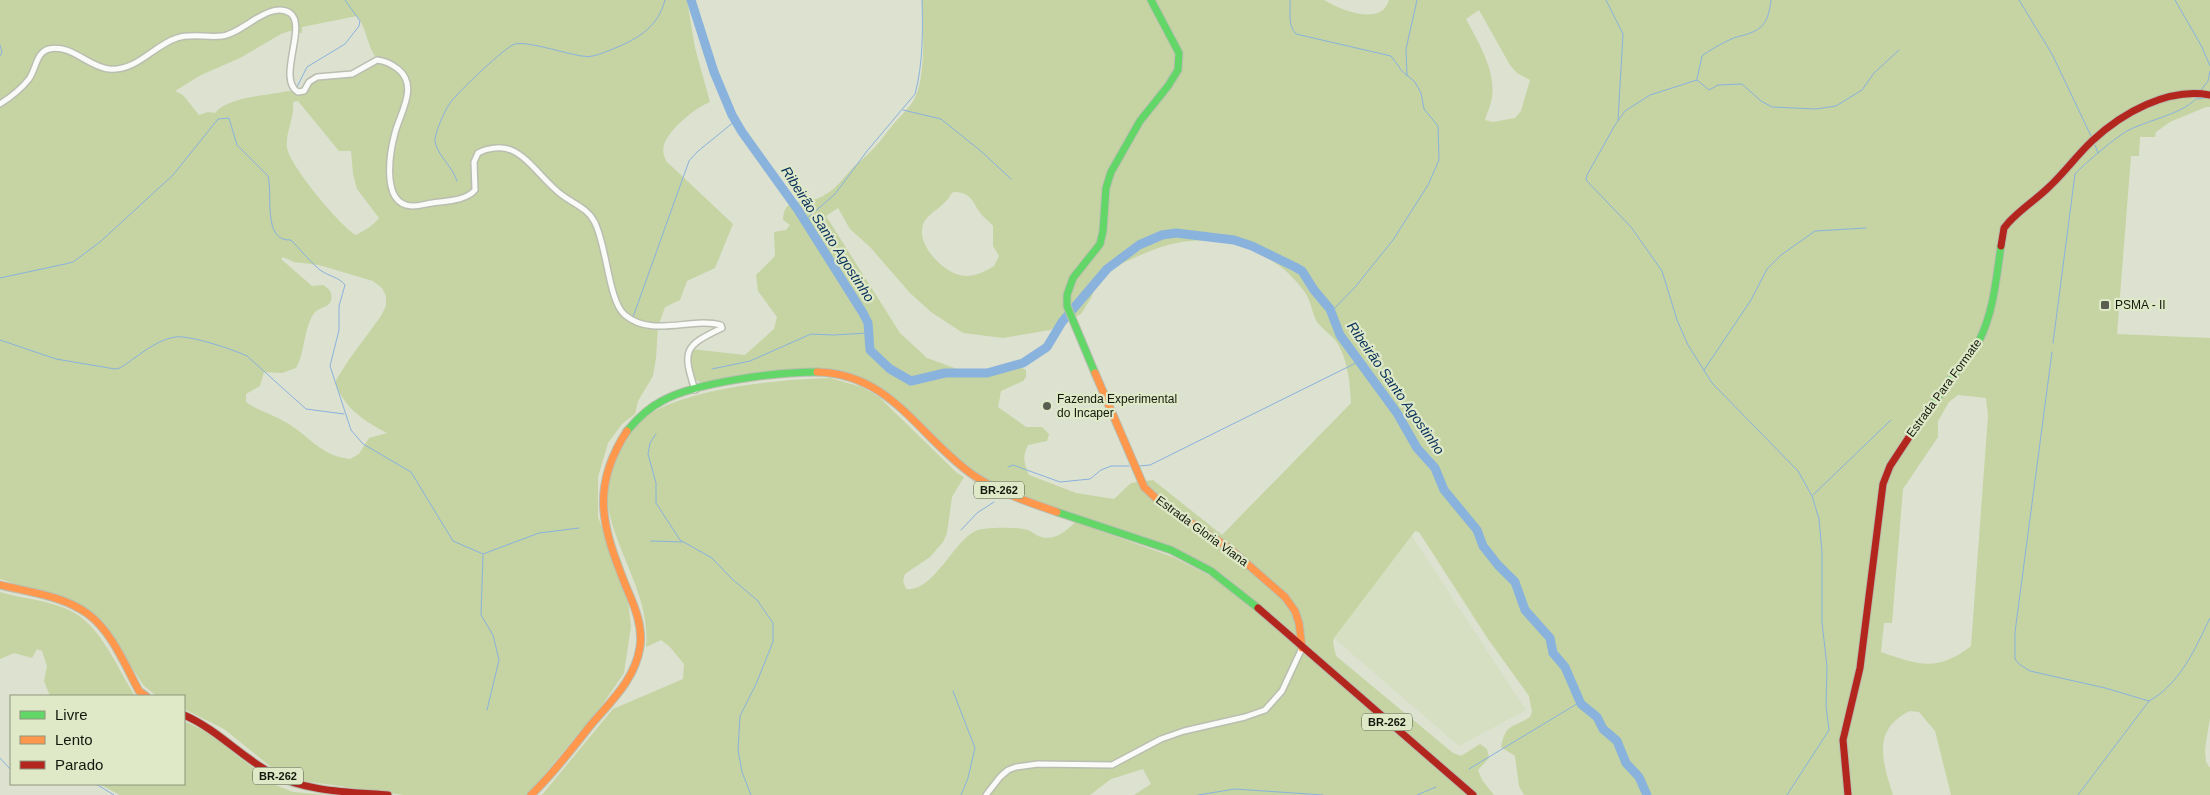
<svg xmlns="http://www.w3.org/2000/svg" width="2210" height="795" viewBox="0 0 2210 795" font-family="Arial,sans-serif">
	<rect width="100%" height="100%" fill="#dce1d0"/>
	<path fill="#d6dfc1" d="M 1411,535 L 1526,710 L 1459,746 L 1334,638 Z"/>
	<path fill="#c5d4a2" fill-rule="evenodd" d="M 0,0 L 687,0 L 695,48 L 710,102 C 696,107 668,130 664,145 C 662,151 664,156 666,161 L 733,224 L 715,268 L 687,281 L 680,300 L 665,307 L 658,327 L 656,358 L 653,376 L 638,401 L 635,414 L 622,424 L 608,443 L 598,477 L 598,517 L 627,594 L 631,626 L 624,673 L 600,708 L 527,795 L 404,795 L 297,780 L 281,775 L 224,729 L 184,709 L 184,696 L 157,696 L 144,686 L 100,620 L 28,588 L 0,579 ZM 357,16 C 367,28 368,50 377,58 L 356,75 L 316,78 L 296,92 L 288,91 C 267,96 229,96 215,113 L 208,112 L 199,115 L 183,95 L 175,91 L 201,75 L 240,58 L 281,34 L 290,31 L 302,33 L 302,27 ZM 298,101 L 339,151 L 351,151 L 353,174 L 357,189 L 379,218 C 373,226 365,230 356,235 C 340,226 290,166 287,148 C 285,132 295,117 293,102 ZM 283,257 L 294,262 L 319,265 L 373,281 L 382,288 L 386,296 L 386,306 L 381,316 L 348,361 L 335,382 C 343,407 364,421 387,433 L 369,438 L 359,454 L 350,459 C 319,455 311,437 287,423 C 274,415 258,411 246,402 L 246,394 L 260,386 L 264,372 L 282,373 L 296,368 C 306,351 303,328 315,312 C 320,307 328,308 331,301 C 333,292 329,289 323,285 L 312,286 L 281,259 Z
		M 922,0 L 1324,0 C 1340,10 1382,27 1389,0 L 2210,0 L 2210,107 L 2206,107 L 2170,122 L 2156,132 L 2155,137 L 2140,137 L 2139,156 L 2131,156 L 2117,334 L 2210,338 L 2210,718 L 2205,749 L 2206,762 L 2210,768 L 2210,795 L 1951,795 L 1935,731 L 1919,712 L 1910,711 C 1872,729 1882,761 1893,795 L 1524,795 L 1519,786 L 1515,756 L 1501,747 C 1506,723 1511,729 1530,717 L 1532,712 L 1529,696 L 1488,639 L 1419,532 L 1415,531 L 1334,638 L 1333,642 L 1336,656 L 1453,753 L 1461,756 L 1480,744 L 1487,749 L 1489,758 L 1478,770 L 1482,780 L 1494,795 L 1478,795 L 1221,573 L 1001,488 L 966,468 L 907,411 L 837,370 L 706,385 L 694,379 L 688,372 L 691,349 L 745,355 L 774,329 L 777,317 L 758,291 L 756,275 L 775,256 L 774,232 L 786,230 L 790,225 L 783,220 C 784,193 808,206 823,196 C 839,187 840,181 851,170 C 858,162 868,155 876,146 C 884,137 891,126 900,117 C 906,110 913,104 916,95 C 926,74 923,24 922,0 ZM 1479,10 L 1510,65 L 1517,73 L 1530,80 L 1521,111 L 1515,118 L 1493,122 L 1485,120 C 1487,113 1491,105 1492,97 C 1496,70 1478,42 1466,19 ZM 953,192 C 972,192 972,202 981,214 C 984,218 989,221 993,226 L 993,246 L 999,256 L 994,266 C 987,271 975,276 966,276 C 947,276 920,249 922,230 C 923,215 938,211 946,201 C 950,198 949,195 953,192 ZM 838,208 L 850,229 L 870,247 L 910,293 L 931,312 L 963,333 L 1003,338 L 1050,330 L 1081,314 L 1091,298 L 1102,273 C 1121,264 1141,254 1161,247 C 1214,229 1274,247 1306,294 C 1311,302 1312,313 1317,322 C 1323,330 1333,336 1338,344 C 1348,361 1350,384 1351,403 L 1222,535 L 1153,480 L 1131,483 L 1114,499 L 1076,493 L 1029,475 C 1024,464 1022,456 1028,445 L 1047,441 L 1049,434 L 1042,427 L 1026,427 L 998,407 L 1001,391 L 1023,381 L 1026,377 L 1026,370 L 1017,366 L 1007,366 L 971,374 L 927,358 L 900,333 L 826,216 ZM 1958,395 L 1986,398 L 1988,416 L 1971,646 C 1938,672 1918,665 1881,652 L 1884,623 L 1892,623 L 1903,489 L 1938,437 L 1938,421 L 1949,402 Z
		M 830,378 L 862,387 L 879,397 L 957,473 L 964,477 L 952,497 L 947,533 L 943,542 L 930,557 L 905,574 L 903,581 L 906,589 C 934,593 955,537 978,530 C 987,527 1020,527 1028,530 C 1032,532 1035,534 1038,536 C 1053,542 1066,532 1075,522 L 1173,557 L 1218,580 L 1280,630 L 1469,795 L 1134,795 L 1151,784 L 1143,769 L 1111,779 L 1090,795 L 542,795 L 613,709 L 683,679 L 684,664 L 670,647 L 661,640 L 646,647 C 651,600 619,557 609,512 C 606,497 608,481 613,467 C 617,451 625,436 637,424 C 672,389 781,379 830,378 Z
		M 0,592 C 23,599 49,600 71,611 C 102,627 117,668 135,696 L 50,696 L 44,681 L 47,666 L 42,651 L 37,649 L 32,658 L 14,653 L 0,659 Z
		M 184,721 L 207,732 L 275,785 L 293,792 L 328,795 L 120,795 L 101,785 L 100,784 L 184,784 Z"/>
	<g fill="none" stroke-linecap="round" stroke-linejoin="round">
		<path stroke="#89b2dd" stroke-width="1" d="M 1290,0 C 1291,13 1287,24 1296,34 L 1391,56 L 1402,71 L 1415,82 L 1421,93 L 1424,109 L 1438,126 L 1439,160 L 1428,185 L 1393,240 L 1356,286 L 1331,312
			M 1606,0 L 1623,34 L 1618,120
			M 2019,0 L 2052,54 L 2091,136
			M 2175,0 L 2202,47 L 2210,66
			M 0,45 L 2,52 L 0,56
			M 1407,76 L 1406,49 L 1417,0
			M 1697,79 L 1702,56 C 1706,52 1731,38 1737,37 C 1761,31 1768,26 1771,0
			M 1697,80 L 1650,95 L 1625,111 L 1615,125 L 1587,175 L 1586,180 L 1631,227 L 1662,271 L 1677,320 L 1688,345 L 1712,383 L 1798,471 L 1812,496 L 1819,519 L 1822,552 L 1822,622 L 1827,667 L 1826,706 L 1829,730 L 1787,795
			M 1697,80 L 1709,90 L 1718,85 L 1742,84 L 1761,101 L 1772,107 L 1816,109 L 1836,106 L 1862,90 L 1874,73 L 1899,50
			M 297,87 L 307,67 L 345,44 L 359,26 L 360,21 L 345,0
			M 2201,90 L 2208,81 L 2210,71
			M 2197,99 L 2210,98
			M 903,110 L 941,119 L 982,152 L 1011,179
			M 2095,145 L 2098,153
			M 457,181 C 453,167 438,156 435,142 C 434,134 445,110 450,103 C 457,93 506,46 515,44 C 529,41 566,54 582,56 C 592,58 599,54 608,51 C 635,40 657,30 665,0
			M 804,221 L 835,194 L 867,151 L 915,94 C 923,65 923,30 922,0
			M 0,278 L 65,264 L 73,262 L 100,242 L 173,175 L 218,119 L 229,118 L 237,145 L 268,176 C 273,194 262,242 291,240 C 301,250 309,261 320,270 C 328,276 339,277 345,285 L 339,306 L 339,330 L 330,366 L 351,430 L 363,444 L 411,472 L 453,541 L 483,554 L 539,533 L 579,528
			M 633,317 L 689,161 L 697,152 L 735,121
			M 0,340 L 56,359 L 115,369 L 120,368 C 136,358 155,340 175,337 C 190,335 232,349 247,356 L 306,409 L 344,414
			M 2053,343 L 2075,174 C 2083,165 2118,135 2129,130 C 2148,120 2187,113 2198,96
			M 2052,352 L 2015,632 L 2015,659 L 2019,664 L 2030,671 L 2105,688 L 2149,701
			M 712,369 L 750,361 L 811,334 L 833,335 L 868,333
			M 1704,370 L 1751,300 L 1767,269 L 1781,255 L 1815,231 L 1866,228
			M 656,434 L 650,443 L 648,454 L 656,483 L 656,503 L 680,540 L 712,558 L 732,579 L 757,600 L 773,623 L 773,642 L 756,684 L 740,716 L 738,750 L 742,772 L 751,795
			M 1139,466 L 1150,465 L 1360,361
			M 1008,467 L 1013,465 L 1060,482 L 1090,479 L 1101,470 L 1111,466 L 1129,466
			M 1813,495 L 1891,420
			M 961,530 L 977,513 L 994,502
			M 651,541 L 682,542
			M 483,555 L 481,615 L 493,635 L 499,660 L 487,710
			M 953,691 L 975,748 L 968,778 L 961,795
			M 0,758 L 11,770
			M 1469,769 L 1580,702
			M 96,784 L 114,795
			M 1198,795 L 1235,789 L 1323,795
			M 1417,795 L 1436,787
			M 2078,795 L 2149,701 C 2180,684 2195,649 2210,618"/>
		<path stroke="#89b2dd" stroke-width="9" d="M 691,0 L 714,72 L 732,115 L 742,132 L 798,210 L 863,313 L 868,323 L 870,350 L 890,369 L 911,381 L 945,373 L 987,373 L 1023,363 L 1047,347 L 1062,322 L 1107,269 L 1139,245 L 1162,235 L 1176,233 L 1234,240 L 1252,246 L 1295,267 L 1302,271 L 1314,290 L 1330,309 L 1340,335 L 1397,413 L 1417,448 L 1435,468 L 1444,490 L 1477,530 L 1483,546 L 1498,565 L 1515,582 L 1525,610 L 1550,638 L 1553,653 L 1565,667 L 1581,704 L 1597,717 L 1603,729 L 1617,741 L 1626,763 L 1639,777 L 1647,795"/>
		<defs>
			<path id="street" d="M 0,104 C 11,97 21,89 29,79 C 36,70 36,52 49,49 C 72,44 88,67 109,69 C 136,72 154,45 177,38 C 191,33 208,38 222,36 C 242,34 269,0 290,13 C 308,26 276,79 298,92 L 304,91 L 309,82 L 317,77 L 352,74 L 377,60 C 386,61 391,64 398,69 C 419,86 400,113 395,133 C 390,151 382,198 406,205 C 414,208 424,204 432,203 C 445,201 466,201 475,190 L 474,162 L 478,153 C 487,148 501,146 511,150 C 529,157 545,183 562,195 C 574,204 587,208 594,221 C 607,244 608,301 625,315 C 652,338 691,317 721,325 L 722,328 C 684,346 682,350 695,390
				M 986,795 L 1000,777 L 1008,770 L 1016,767 L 1038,764 L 1112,765 L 1161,739 L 1184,731 L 1245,717 L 1265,710 L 1282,691 L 1302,648"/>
			<path id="fast" d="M 1095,373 L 1067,306 L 1067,295 L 1073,278 L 1100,244 L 1103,231 L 1106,188 L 1111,172 L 1140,121 L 1168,86 L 1178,70 L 1179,53 L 1151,0
				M 1915,428 L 1979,341 C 1994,311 1996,279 2001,246
				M 627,431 C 637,419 648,408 662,401 C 696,382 777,372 817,372
				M 1057,512 L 1171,550 L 1211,571 L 1258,608"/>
			<path id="slow" d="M 817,372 C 892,374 918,436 973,475 C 998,492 1028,502 1057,512
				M 1095,373 L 1144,487 L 1160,502 L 1229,548 L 1285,597 L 1295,611 L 1299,623 L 1302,648
				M 0,585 C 29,592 64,596 88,614 C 112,632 125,665 139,691 L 146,696
				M 531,795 C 553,774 571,750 590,726 C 610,702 635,680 640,647 C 643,627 635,607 627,589 C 603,529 589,489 627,431"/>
			<path id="jam" d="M 2001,246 L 2004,228 L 2009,222 C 2022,208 2037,199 2050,186 C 2065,172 2077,155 2092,141 C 2122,113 2168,87 2210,95
				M 1258,608 L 1473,795
				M 184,715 C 218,730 240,756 271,773 C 305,792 350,792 388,795
				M 1848,795 L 1843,740 L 1860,668 L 1883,484 L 1890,466 L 1915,428"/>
		</defs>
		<use href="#street" stroke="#b9beb0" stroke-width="8"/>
		<use href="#fast" stroke="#b9beb0" stroke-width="9"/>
		<use href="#slow" stroke="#b9beb0" stroke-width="9"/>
		<use href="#jam" stroke="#b9beb0" stroke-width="9"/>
		<use href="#street" stroke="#fafaf8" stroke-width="5"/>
		<use href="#fast" stroke="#63d668" stroke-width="7"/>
		<use href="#slow" stroke="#ff974d" stroke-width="7"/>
		<use href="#jam" stroke="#b3261e" stroke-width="7"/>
	</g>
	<g fill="#5a5e51" stroke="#dfe9c8" stroke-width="2">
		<rect x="2100" y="300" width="10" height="10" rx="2.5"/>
		<circle cx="1047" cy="406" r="5"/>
	</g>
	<g text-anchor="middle" stroke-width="4.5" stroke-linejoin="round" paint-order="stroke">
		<g fill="#dfe9c8" stroke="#515744" stroke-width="1">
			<rect x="974" y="481.5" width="50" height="17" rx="4"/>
			<rect x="1362" y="713.5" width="50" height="17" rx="4"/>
			<rect x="253" y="767.5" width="50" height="17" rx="4"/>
		</g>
		<g font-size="11" font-weight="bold" fill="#14180c">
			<text x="999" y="494">BR-262</text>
			<text x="1387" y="726">BR-262</text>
			<text x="278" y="780">BR-262</text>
		</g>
		<g font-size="12" fill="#14180c" stroke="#dfe9c8" text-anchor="start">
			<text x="2115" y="309">PSMA - II</text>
			<text x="1057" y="403">Fazenda Experimental<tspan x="1057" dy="14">do Incaper</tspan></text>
		</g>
		<g font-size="12" fill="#14180c" stroke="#dfe9c8">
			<text transform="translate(1944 388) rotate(-54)" y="4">Estrada Para Formate</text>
			<text transform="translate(1202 531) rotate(36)" y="4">Estrada Gloria Viana</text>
		</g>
		<g font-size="14" font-style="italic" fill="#072f5b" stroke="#dfe9c8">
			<text transform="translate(828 234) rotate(57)" y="5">Ribeirão Santo Agostinho</text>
			<text transform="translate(1396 388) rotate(55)" y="5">Ribeirão Santo Agostinho</text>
		</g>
	</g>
	<rect x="10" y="695" width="175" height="90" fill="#dfe9c8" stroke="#8e957d"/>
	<rect x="20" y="711" width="25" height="8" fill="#63d668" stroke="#8e957d"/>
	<text x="55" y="720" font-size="15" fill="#14180c">Livre</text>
	<rect x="20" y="736" width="25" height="8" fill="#ff974d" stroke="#8e957d"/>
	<text x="55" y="745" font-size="15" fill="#14180c">Lento</text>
	<rect x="20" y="761" width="25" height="8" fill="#b3261e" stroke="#8e957d"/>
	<text x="55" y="770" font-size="15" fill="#14180c">Parado</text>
</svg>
